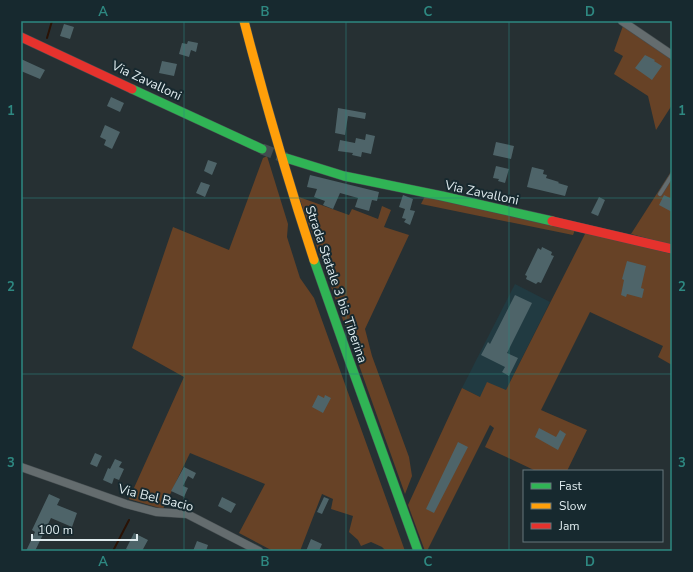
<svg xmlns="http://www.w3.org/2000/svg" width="693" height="572" viewBox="0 0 693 572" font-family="'Nunito Sans',sans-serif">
	<rect width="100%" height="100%" fill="#263033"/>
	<path fill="#213a41" d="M 515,284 L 550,302 L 506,390 L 480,397 L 462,388 Z"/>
	<path fill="#674226" d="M 624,23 L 672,58 L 672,105 L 656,130 L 648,96 L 614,74 L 623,56 L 614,51 Z
		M 267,156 L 288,224 L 287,237 L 300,278 L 314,298 L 405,551 L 386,551 L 382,547 L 371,542 L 361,546 L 358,540 L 349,532 L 353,516 L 331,509 L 333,499 L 322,494 L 300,551 L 273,551 L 239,533 L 265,484 L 190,453 L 163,509 L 129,499 L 184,377 L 132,348 L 173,227 L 229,250 L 263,158 Z
		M 672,170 L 672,245 L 631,234 Z
		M 425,196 L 575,230 L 573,235 L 421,204 Z
		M 299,197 L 349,215 L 352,209 L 378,219 L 382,206 L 391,210 L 384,227 L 409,235 L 365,329 L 372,356 L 409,457 L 412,476 L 405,494 Z
		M 586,232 L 672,254 L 672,365 L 658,357 L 663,346 L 590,312 L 541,410 L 587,430 L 567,471 L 536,471 L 485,447 L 494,428 L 490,425 L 427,551 L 425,551 L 408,505 L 462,388 L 480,397 L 487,382 L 506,390 Z"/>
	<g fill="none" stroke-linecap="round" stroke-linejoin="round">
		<path stroke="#2a1205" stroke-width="2" d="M 47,38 L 52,21
			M 113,551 L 129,520"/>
	</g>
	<path fill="#4e6469" d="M 64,24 L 74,27 L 70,39 L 60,36 Z
		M 188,41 L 198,43 L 196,52 L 191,50 L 189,57 L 179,54 L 182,43 L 187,44 Z
		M 645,55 L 655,60 L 654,61 L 662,66 L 652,80 L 635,68 Z
		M 21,59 L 45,70 L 40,79 L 21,71 Z
		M 162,61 L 177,64 L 174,76 L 159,73 Z
		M 111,97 L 124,103 L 120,112 L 107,106 Z
		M 338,108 L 366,113 L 365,119 L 348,116 L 345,135 L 335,133 Z
		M 105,125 L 120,132 L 112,149 L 104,145 L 106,140 L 100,137 Z
		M 366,134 L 375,136 L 371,154 L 362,152 L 361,157 L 352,155 L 353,153 L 338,151 L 340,140 L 355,143 L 356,138 L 365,140 Z
		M 496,142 L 514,146 L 511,159 L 493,155 Z
		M 208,160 L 217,163 L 212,175 L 204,171 Z
		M 496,166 L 509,169 L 505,183 L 498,181 L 499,179 L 493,178 Z
		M 532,167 L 544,170 L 543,174 L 547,175 L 546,178 L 559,182 L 558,183 L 568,186 L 565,196 L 527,187 Z
		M 310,175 L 379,192 L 377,201 L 372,200 L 369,211 L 355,207 L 358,198 L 340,193 L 333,209 L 323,205 L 325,201 L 314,197 L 317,189 L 307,187 Z
		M 201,182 L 210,185 L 205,197 L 196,193 Z
		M 403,195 L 413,199 L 410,210 L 415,211 L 410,225 L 404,222 L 406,219 L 402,218 L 405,209 L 399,207 Z
		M 664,195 L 672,199 L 672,212 L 659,205 Z
		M 599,197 L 605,200 L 598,216 L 591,213 Z
		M 542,247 L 552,252 L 551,255 L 554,256 L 541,283 L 538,282 L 536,284 L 526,279 L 527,276 L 525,275 L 538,248 L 541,250 Z
		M 627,261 L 646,266 L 641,288 L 644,289 L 642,298 L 627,294 L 626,297 L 621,295 L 624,280 L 622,279 Z
		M 515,295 L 532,303 L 507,353 L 518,358 L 509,376 L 502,372 L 505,367 L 481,355 L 488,342 L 490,344 Z
		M 318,395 L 324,398 L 325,395 L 331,398 L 323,413 L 312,407 Z
		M 539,428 L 556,437 L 560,430 L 566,434 L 558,450 L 535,437 Z
		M 458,442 L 468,447 L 434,513 L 426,509 Z
		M 95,453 L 102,456 L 97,467 L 90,464 Z
		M 115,459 L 122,462 L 119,467 L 124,469 L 119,480 L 114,478 L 112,484 L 103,480 L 108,468 L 110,469 Z
		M 184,467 L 196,473 L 193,479 L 188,476 L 183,486 L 188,488 L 184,497 L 171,491 Z
		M 49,494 L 60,499 L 57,505 L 77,513 L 72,527 L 51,518 L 35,551 L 26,551 L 35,532 L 32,530 Z
		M 222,497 L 236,504 L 231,513 L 218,506 Z
		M 324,497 L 329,499 L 322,514 L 317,512 Z
		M 134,533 L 148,540 L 142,551 L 130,551 L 126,549 Z
		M 311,539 L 322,544 L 319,551 L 306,551 Z
		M 197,541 L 208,545 L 206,551 L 193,551 Z"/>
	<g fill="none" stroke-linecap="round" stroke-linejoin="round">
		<path stroke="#424c4f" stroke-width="11" stroke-dasharray="11 5.5" stroke-linecap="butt" d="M 262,149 L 286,158"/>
		<defs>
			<path id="lane" d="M 660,194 L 672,175"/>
			<path id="street" d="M 622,21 L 672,55
				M 21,467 L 126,504 L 156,512 L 187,514 L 259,551"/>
			<path id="fast" d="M 132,89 L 262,149
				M 286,158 L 344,176 L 442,196 L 552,221
				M 314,260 L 347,354 L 418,551"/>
			<path id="slow" d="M 244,21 C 265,102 288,181 314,260"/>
			<path id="jam" d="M 21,37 L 132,89
				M 552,221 L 672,249"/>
		</defs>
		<use href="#lane" stroke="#464e51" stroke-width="5"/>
		<use href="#street" stroke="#464e51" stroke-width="9"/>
		<use href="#fast" stroke="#464e51" stroke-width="10"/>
		<use href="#slow" stroke="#464e51" stroke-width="10"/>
		<use href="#jam" stroke="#464e51" stroke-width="10"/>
		<use href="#lane" stroke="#646c6e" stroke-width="4"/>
		<use href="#street" stroke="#646c6e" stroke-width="8"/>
		<use href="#fast" stroke="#30b455" stroke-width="9"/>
		<use href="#slow" stroke="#ff9f0a" stroke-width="9"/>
		<use href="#jam" stroke="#e5322d" stroke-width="9"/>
	</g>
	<path fill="none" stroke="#2e8881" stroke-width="1" stroke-opacity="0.55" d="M 184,21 L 184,551M 346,21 L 346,551M 509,21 L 509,551M 21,198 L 672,198M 21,374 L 672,374"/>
	<g text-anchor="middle" stroke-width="4" stroke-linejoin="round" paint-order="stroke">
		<g font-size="13" fill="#e0ecef" stroke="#17292f">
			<text transform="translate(147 80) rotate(25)" y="5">Via Zavalloni</text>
			<text transform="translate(482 192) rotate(12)" y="5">Via Zavalloni</text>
			<text transform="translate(337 284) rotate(71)" y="5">Strada Statale 3 bis Tiberina</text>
			<text transform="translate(156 497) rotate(14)" y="5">Via Bel Bacio</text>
		</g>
	</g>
	<rect width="693" height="572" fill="none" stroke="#17292f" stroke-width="44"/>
	<rect x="523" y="470" width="140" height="72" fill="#17292f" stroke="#67777c"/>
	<rect x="531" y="483" width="20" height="6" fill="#30b455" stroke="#67777c"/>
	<text x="559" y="490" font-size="12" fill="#e0ecef">Fast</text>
	<rect x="531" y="503" width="20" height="6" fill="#ff9f0a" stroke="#67777c"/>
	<text x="559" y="510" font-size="12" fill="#e0ecef">Slow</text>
	<rect x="531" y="523" width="20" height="6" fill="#e5322d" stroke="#67777c"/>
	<text x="559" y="530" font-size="12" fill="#e0ecef">Jam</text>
	<path d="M32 534v6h105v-6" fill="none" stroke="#e0ecef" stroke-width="2"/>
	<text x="38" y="534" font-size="12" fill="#e0ecef" stroke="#17292f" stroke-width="3" paint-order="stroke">100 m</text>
	<rect x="22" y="22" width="649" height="528" fill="none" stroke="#2e8881" stroke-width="1.5"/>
	<g font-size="13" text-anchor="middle" font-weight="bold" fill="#2e8881">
		<text x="103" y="16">A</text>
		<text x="265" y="16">B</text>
		<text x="428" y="16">C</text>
		<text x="590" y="16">D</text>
		<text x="11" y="115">1</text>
		<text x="682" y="115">1</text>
		<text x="11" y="291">2</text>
		<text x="682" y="291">2</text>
		<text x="11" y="467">3</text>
		<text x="682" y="467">3</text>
		<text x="103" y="566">A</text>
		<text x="265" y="566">B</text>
		<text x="428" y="566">C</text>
		<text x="590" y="566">D</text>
	</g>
</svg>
